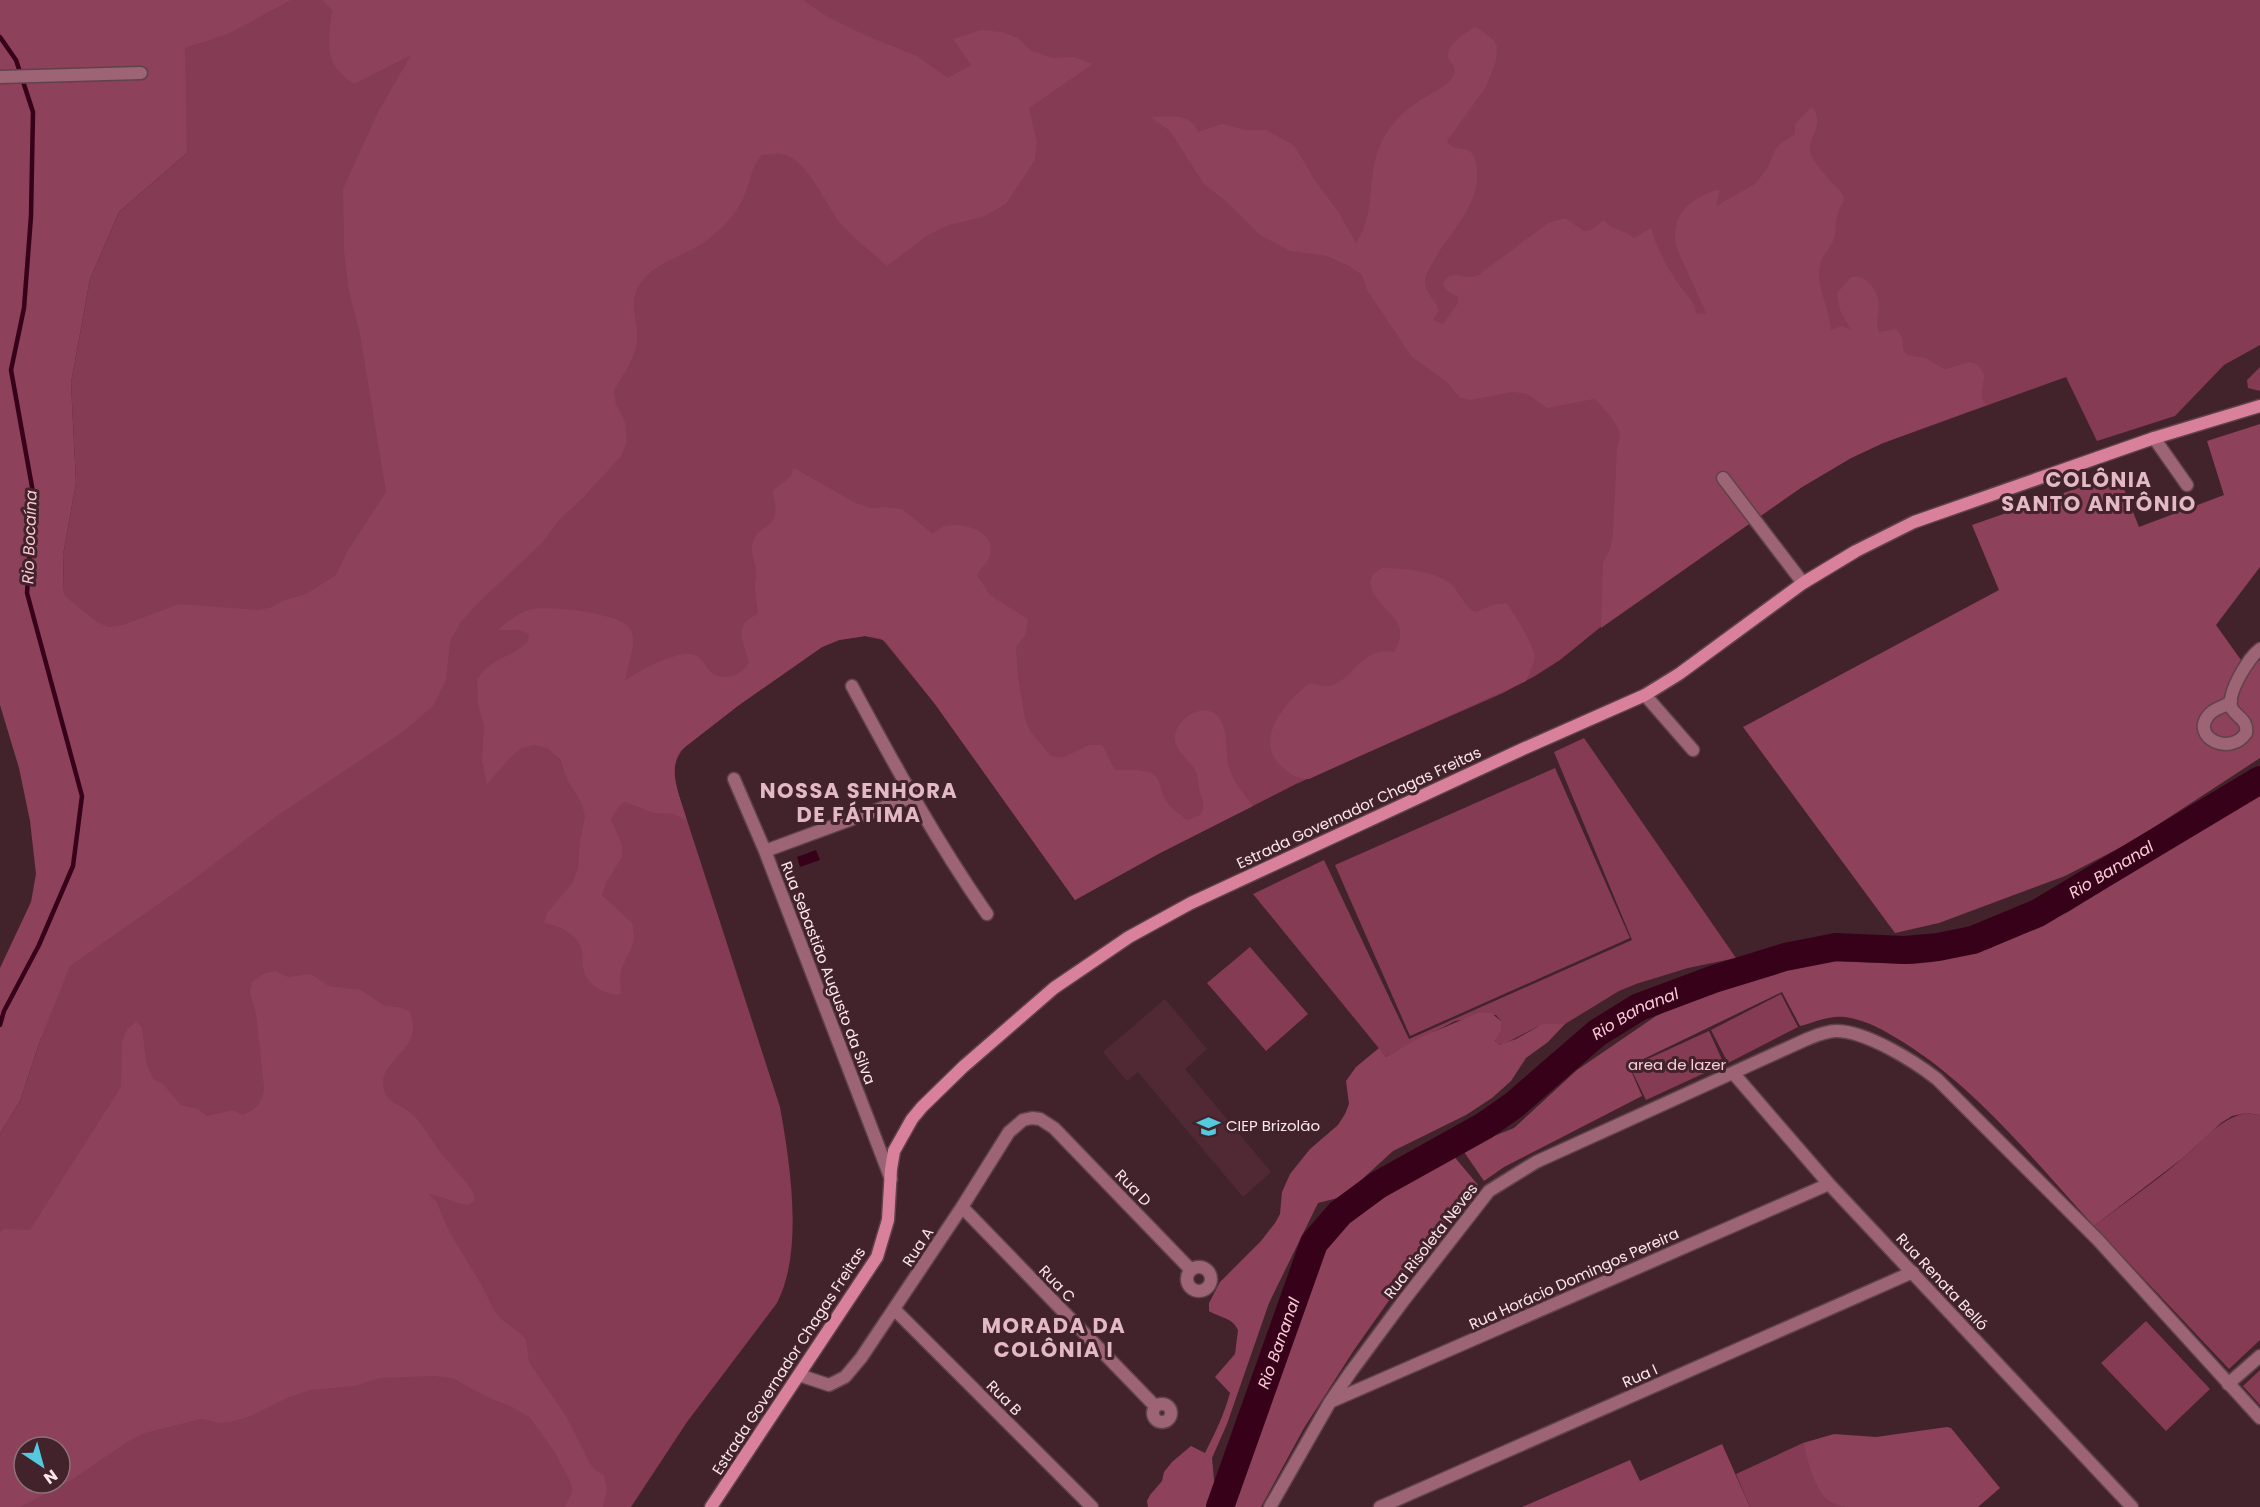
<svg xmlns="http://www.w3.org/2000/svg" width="2260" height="1507" viewBox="0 0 2260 1507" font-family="Poppins,sans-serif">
	<rect width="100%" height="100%" fill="#42232c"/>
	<path fill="#502935" d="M 1165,999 L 1207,1049 L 1185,1069 L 1271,1172 L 1243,1197 L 1138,1072 L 1127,1081 L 1103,1052 Z"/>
	<path fill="#843b53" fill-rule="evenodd" d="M 161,0 L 2260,0 L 2260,345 L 2224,365 L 2175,416 L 2097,441 L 2066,377 L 1883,443 L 1851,458 L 1802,487 L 1613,617 L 1560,660 L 1535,676 L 1503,693 L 1296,784 L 1160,853 L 1075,900 L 935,704 L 883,640 L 865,636 L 839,640 L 822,647 L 739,705 L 686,746 C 665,766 678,791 685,814 L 780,1107 C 790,1163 804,1251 777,1303 L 687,1422 L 631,1507 L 0,1507 L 0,1134 L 20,1101 L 41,1038 L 64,595 L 63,555 L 76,483 L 71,383 L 90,279 L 119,212 L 187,153 ZM 24,1447 L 60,1447 L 60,1483 L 24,1483 Z
		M 2260,367 L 2260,391 L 2248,388 L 2247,380 Z
		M 1584,738 L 1736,958 L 1688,968 L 1636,984 L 1619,991 L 1565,1024 L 1537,1027 L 1504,1044 L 1497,1045 L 1495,1042 L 1501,1021 L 1496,1015 L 1455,1021 L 1386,1057 L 1253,894 L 1324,860 L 1409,1039 L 1632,940 L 1554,752 Z
		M 1555,768 L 1630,938 L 1410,1036 L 1335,865 Z
		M 1250,947 L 1308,1014 L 1266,1051 L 1207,983 Z
		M 1781,994 L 1798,1027 L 1728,1063 L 1711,1030 Z
		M 1709,1031 L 1724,1064 L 1646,1100 L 1630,1067 Z
		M 2246,1113 L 2260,1115 L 2260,1340 L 2229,1369 L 2094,1226 C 2123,1204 2155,1182 2183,1158 C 2204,1140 2219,1119 2246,1113 Z
		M 2146,1321 L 2210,1389 L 2166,1431 L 2101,1363 Z
		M 2260,1370 L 2260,1405 L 2243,1386 Z
		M 1803,1443 L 1817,1486 L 1845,1507 L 1750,1507 L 1736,1474 Z"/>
	<path fill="#8d415a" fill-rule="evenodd" d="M 0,0 L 291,0 L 228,34 L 185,48 L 187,153 L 119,212 L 90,279 L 71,383 L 76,483 L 63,555 L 64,595 L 97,622 L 108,627 L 123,625 L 179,604 L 259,610 L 272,607 L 282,601 L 306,594 L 336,575 L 347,552 L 386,492 L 360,334 L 349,292 L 344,251 L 343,189 L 378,112 L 411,55 L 354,84 C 323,64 328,43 332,10 L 322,0 L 803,0 L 828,17 L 865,35 L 917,56 L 948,78 L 971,65 L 953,39 L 981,30 L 1002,32 L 1018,38 L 1030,50 L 1052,58 L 1074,57 L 1093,64 L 1029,108 L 1037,142 L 1035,160 L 1006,204 L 983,217 L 949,225 L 928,235 L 887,266 C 872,252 855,240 842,225 C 825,206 809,159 781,154 C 775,153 768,155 762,155 C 750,170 752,176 746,192 C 738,213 723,228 706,241 C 683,258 647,263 636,292 C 630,307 638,322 637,337 C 637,357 623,374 614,391 L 616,404 L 625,422 L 627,442 L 621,456 L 584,497 L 559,520 L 542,543 L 476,605 L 460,623 L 450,641 L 446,680 L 433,706 L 404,731 L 277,816 L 190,882 L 70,966 L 41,1038 L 20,1101 L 0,1134 L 0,968 L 31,902 L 36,874 L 30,821 L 19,768 L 0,705 Z
		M 1476,27 L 1494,40 L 1497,47 L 1496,61 L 1486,87 L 1447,141 C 1452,154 1471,143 1475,159 C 1486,200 1452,229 1434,260 C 1431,267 1425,274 1425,281 C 1424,292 1436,300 1439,310 L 1433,320 L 1443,324 L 1458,303 L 1458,297 L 1447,291 L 1443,285 C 1449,266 1465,281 1477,276 L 1548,223 L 1565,218 L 1584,231 L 1591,230 L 1604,220 C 1612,231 1624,229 1634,238 L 1651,228 C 1656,246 1666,266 1678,283 C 1685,294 1695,300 1696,314 L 1706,313 L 1677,249 C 1669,217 1688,199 1717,190 L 1720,191 L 1716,206 L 1755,184 L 1767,169 L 1775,150 L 1781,143 L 1795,134 L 1795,124 L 1810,108 L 1814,109 C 1825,128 1804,141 1811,155 C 1815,163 1825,174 1831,182 C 1835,187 1840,190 1844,196 C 1844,203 1840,207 1838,213 C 1835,222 1837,232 1833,241 C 1829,250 1821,256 1820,266 C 1816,289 1830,308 1831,330 L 1841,326 L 1851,330 L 1840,310 L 1837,293 L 1851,277 C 1866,273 1878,290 1879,304 C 1879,314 1875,322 1879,332 L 1896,329 L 1902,337 L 1904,352 L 1908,355 L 1926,358 L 1944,369 C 1961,368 1974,351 1984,375 C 1985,386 1977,395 1986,405 L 1883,443 L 1851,458 L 1802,487 L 1601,628 L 1603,563 L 1610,549 L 1613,534 L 1617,448 C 1619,441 1621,435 1618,429 C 1616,422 1599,402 1594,399 L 1547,408 L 1527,394 L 1513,392 L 1471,400 L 1460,398 L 1447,382 L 1412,357 L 1367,290 L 1362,275 L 1349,266 L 1327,256 L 1290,251 L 1260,235 L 1229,204 L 1204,184 L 1170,131 L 1150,117 C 1167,117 1192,112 1198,132 L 1222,124 L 1246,130 L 1266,130 L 1290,143 L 1296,148 L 1314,179 L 1338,211 L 1356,243 C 1377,212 1366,175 1381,143 C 1392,120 1408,107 1429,95 C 1436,91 1446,86 1451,79 C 1461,65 1448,65 1448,55 C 1448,43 1467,31 1476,27 Z
		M 2260,424 L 2260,567 L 2216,625 L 2246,667 L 2260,660 L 2260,758 L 2133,841 L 2065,876 L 1939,923 L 1895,933 L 1743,727 L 1999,590 L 1972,525 L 2118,474 L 2139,527 L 2224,495 L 2207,441 Z
		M 794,468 L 856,503 L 871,508 L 884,507 L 902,509 L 933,534 C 936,531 941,527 945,526 C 962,522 997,531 990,555 C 989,561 980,569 977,575 L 990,595 L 1028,619 L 1026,634 L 1016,647 L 1018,677 L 1025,718 L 1030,731 L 1051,756 L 1062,758 L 1089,745 L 1102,745 C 1108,754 1109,762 1116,770 C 1128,770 1144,768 1154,775 C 1161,781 1160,789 1164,797 C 1168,807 1179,814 1188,820 L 1200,815 C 1206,806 1203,802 1200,793 C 1198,787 1199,781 1197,775 C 1193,762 1177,754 1175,741 C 1172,720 1206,699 1219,718 C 1229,731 1225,752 1229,767 C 1233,782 1244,794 1253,806 L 1160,853 L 1075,900 L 935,704 L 887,643 L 880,638 L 865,636 L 839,640 L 822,647 L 739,705 L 680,751 C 667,772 681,799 687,821 L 674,814 L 654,813 L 625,802 L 619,806 L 611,819 L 622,845 L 622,857 L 607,881 L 602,895 L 632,923 C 637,945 631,947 623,965 C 619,974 620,985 621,994 C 606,996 588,986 584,971 C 582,965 583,959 582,952 C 579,934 560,926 544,923 L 547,913 L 573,882 L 578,868 L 580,841 L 585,817 L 582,804 L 567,779 L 560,759 L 547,748 L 534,745 L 522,748 L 512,756 L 487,784 L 482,761 L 484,726 L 478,704 L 477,680 C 492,656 511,659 528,641 L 529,634 L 519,630 L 498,630 C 508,621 517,614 529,610 C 546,604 624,613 631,630 C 638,645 626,665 626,680 C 639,671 674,652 690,654 C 709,657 705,682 731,676 C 739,674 746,669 749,662 C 744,641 731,626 758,614 C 757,605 755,595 755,585 C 755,581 757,576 756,571 C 756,563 751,556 752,548 C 753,520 786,535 772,491 L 790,477 Z
		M 1382,568 C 1401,568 1441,571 1454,587 C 1462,597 1464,606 1475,612 L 1496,604 L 1506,603 C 1513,610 1536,650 1535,658 C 1533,665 1529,674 1526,681 L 1309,779 C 1297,779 1289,774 1280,765 C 1253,738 1288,699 1310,683 C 1316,684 1323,687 1329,686 C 1356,679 1361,646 1394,652 C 1411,623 1389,617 1376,597 C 1373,593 1371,587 1370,583 L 1373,574 Z
		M 2260,793 L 2260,1115 L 2246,1113 L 2232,1116 L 2221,1123 L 2183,1158 L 2094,1226 C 2035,1162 1978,1089 1903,1042 C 1885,1031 1867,1020 1845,1017 C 1830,1015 1815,1022 1800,1026 L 1782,992 L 1629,1066 L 1642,1096 L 1504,1167 L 1484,1181 L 1462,1149 L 1514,1128 L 1577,1070 L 1656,1016 L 1684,1002 L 1744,977 L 1800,964 L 1828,961 L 1913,964 L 1932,962 L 1988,949 L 2068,912 Z
		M 276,971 L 288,977 L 311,974 L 329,986 L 361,990 L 385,1006 L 398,1007 L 409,1011 C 429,1050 372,1059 385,1093 C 390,1104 401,1105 410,1112 C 421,1121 432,1141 441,1153 C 451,1166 464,1178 473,1192 L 475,1200 L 469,1205 C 455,1204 443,1196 428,1194 L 436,1201 L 450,1233 L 481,1284 L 494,1310 L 501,1319 L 521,1334 L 526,1340 L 529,1362 L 566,1416 L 591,1465 L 595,1470 L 604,1475 L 607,1491 L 603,1507 L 565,1507 L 572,1492 L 571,1483 L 554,1451 L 530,1418 L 514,1408 L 487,1397 L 452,1378 L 434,1376 L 380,1378 L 354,1386 L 311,1390 L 289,1397 L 251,1416 L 235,1421 L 219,1423 L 201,1419 L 145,1433 L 127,1442 L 70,1481 L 20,1507 L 0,1507 L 0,1232 L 5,1229 L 30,1230 L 121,1087 L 122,1042 L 127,1029 L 136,1022 L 142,1027 L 146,1062 L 153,1079 L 163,1084 L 181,1105 L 198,1109 L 207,1116 L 233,1110 L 242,1115 C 257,1110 262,1102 264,1088 L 256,1014 L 250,992 L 252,982 L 265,973 ZM 24,1447 L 60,1447 L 60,1483 L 24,1483 Z
		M 1478,1013 L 1491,1013 L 1501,1021 L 1501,1030 L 1495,1041 L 1499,1045 L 1516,1039 L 1543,1024 L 1565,1024 L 1548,1042 L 1526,1058 L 1511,1081 L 1492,1098 L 1466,1115 L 1393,1151 L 1348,1192 L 1338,1198 L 1318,1203 L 1269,1303 L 1227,1424 L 1212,1458 L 1215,1491 L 1213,1498 L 1207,1507 L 1148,1507 L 1147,1501 L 1150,1495 L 1162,1481 L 1164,1472 L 1172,1462 L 1191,1446 L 1205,1453 C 1215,1433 1224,1415 1230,1393 L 1215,1377 L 1235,1354 L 1238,1330 C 1232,1317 1220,1318 1209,1311 L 1209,1303 L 1220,1282 L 1261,1241 L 1275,1223 L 1280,1214 L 1282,1192 L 1290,1174 L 1310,1149 L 1338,1125 L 1345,1114 L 1349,1104 L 1346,1081 L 1356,1067 L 1379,1048 L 1386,1057 L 1419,1038 Z
		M 1452,1154 L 1478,1185 L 1465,1198 L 1426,1248 L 1354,1350 L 1304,1428 L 1261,1507 L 1225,1507 C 1238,1471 1252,1436 1264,1399 C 1285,1338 1301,1260 1351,1215 C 1380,1189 1419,1173 1452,1154 Z
		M 1947,1427 L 1951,1428 L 2000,1488 L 1978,1507 L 1845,1507 C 1839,1505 1832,1503 1827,1499 C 1813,1488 1808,1459 1803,1443 L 1834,1434 L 1876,1437 Z
		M 1722,1444 L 1750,1507 L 1522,1507 L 1630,1460 L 1640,1481 Z"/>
	<path fill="#370219" d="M 816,850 L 820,860 L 800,867 L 797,857 Z"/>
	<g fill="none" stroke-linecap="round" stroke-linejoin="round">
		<path stroke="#370219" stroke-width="4.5" d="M 0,37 L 16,60 L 33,112 L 31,216 L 24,308 L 11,370 L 34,498 L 27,593 L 82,796 L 73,866 L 39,945 L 4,1011 L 0,1025"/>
		<path stroke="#370219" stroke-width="28" id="s1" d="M 1220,1507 L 1314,1243 L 1340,1213 L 1378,1185 L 1484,1126 L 1514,1105 L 1597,1033 L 1639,1007 L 1714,979 L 1785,957 L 1836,947 L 1905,950 L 1938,947 L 1973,940 L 2038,913 L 2260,780"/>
		<defs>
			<path id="street" d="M 0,77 L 141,73
				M 2154,438 L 2187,485
				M 1723,478 L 1803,583
				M 852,686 C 894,764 936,841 987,914
				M 1645,695 L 1693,750
				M 2231,701 C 2225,708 2214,707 2208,716 C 2191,737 2230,757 2246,733 C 2248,720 2238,718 2232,709 C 2225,695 2249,657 2260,649
				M 734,779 L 765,851 L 891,1179
				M 765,851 L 912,797
				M 1734,1074 L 1829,1184 L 2132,1507
				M 962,1207 L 1155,1406
				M1187 1279a12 12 0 1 1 24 0a12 12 0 1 1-24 0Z
				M 895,1310 L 1092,1507
				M 799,1375 L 829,1385 L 845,1377 L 861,1358 L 962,1207 L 1009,1132 L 1023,1120 L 1032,1118 L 1040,1119 L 1054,1128 L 1191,1270
				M 2228,1384 L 2260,1356
				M 1330,1402 L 1829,1184
				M1153 1413a9 9 0 1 1 18 0a9 9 0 1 1-18 0Z
				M 1270,1507 L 1330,1402 L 1350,1373 L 1404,1300 L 1489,1191 L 1536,1162 L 1805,1040 C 1815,1036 1825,1031 1836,1031 C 1866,1031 1914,1061 1937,1079 L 2098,1240 L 2260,1418
				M 1380,1507 L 1913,1272"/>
			<path id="secondary" d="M 711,1507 L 877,1257 L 888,1220 L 891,1169 L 894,1151 L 912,1119 L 922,1107 L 963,1067 L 1054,988 L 1129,937 L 1191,903 L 1525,748 L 1645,695 L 1679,674 L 1803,583 L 1856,551 L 1914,522 L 2154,438 L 2260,406"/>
		</defs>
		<use href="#street" stroke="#60424b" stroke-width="15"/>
		<use href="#secondary" stroke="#60424b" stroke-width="15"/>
		<use href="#street" stroke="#9c6474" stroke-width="12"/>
		<use href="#secondary" stroke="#d9819b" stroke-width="12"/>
	</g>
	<defs>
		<symbol id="school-bare" viewBox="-9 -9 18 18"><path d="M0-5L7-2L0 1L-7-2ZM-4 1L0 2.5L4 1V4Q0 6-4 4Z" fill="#55cadf" stroke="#42232c" stroke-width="2.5" paint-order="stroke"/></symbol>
	</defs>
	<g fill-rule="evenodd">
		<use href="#school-bare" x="1192" y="1110" width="33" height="33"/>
	</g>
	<g text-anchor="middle" stroke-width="6" stroke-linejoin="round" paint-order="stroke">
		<g font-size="15" fill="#fce6eb" stroke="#42232c">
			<text transform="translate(1359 808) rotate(-25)" y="5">Estrada Governador Chagas Freitas</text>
			<text transform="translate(828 973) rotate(69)" y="5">Rua Sebastião Augusto da Silva</text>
			<text transform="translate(1133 1188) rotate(46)" y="5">Rua D</text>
			<text transform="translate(1431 1241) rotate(-52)" y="5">Rua Risoleta Neves</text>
			<text transform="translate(918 1247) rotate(-57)" y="5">Rua A</text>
			<text transform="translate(1574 1279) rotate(-24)" y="5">Rua Horácio Domingos Pereira</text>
			<text transform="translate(1942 1282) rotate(47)" y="5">Rua Renata Belló</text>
			<text transform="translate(1057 1284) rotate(46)" y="5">Rua C</text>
			<text transform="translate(789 1361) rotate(-57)" y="5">Estrada Governador Chagas Freitas</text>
			<text transform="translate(1640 1376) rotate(-24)" y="5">Rua I</text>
			<text transform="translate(1004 1398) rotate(45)" y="5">Rua B</text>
		</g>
		<g font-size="15" fill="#fcceda" stroke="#42232c">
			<text x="1677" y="1070">area de lazer</text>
		</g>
		<g font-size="15" fill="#fce6eb" stroke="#42232c" text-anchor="start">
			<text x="1226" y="1131">CIEP Brizolão</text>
		</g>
		<g font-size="16" font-style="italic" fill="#facbd7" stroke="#42232c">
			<text transform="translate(29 537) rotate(-88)" y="6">Rio Bocaína</text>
			<text dy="6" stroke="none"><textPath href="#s1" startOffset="1184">Rio Bananal</textPath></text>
			<text dy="6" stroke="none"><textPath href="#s1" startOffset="678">Rio Bananal</textPath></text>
			<text dy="6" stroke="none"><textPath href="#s1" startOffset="174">Rio Bananal</textPath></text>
		</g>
		<g font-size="21" font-weight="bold" letter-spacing="1.5" fill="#e2b9c4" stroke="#42232c">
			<text x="2099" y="487">COLÔNIA<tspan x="2099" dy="24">SANTO ANTÔNIO</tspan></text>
			<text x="859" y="798">NOSSA SENHORA<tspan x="859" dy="24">DE FÁTIMA</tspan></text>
			<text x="1054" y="1333">MORADA DA<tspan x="1054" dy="24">COLÔNIA I</tspan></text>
		</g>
	</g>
	<g transform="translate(42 1465) rotate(144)"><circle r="28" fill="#42232c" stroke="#8c7178" stroke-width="1.5"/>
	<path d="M0-4.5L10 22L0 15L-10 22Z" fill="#55cadf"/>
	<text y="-9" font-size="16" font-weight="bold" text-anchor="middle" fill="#fce6eb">N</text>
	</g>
</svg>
